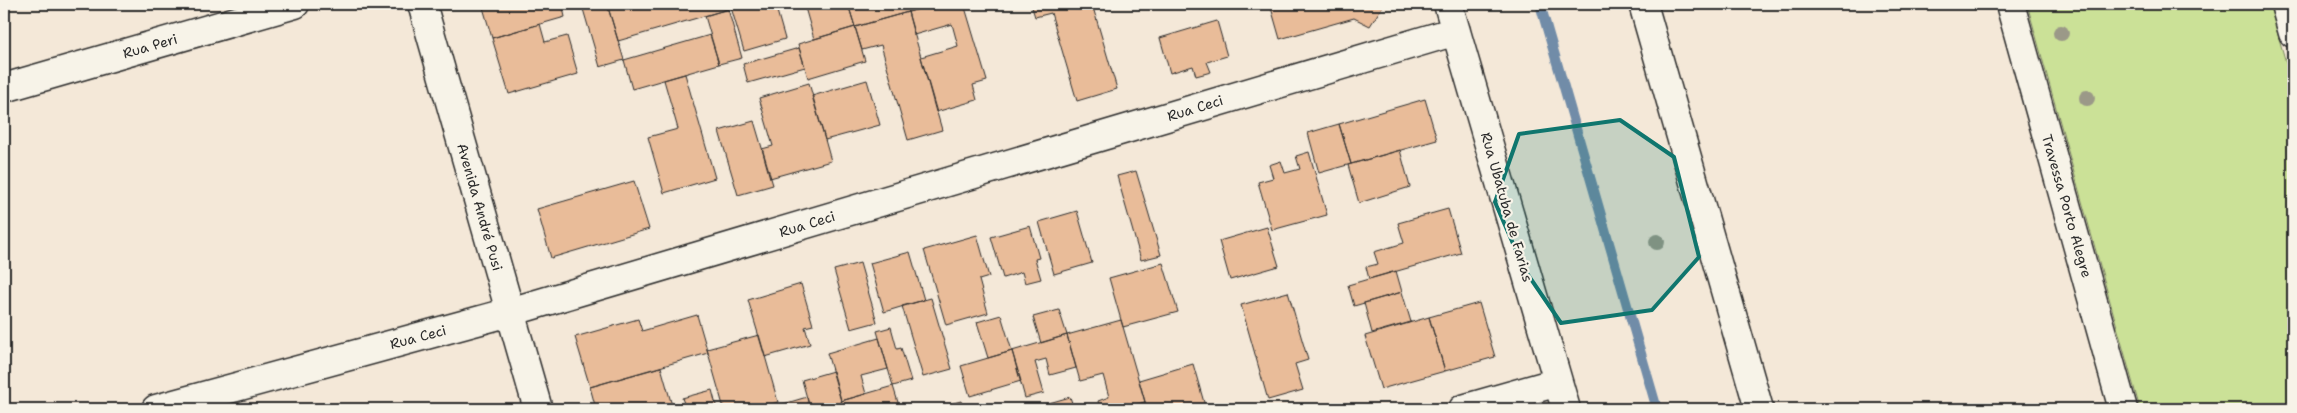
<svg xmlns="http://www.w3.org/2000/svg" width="2297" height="413" viewBox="0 0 2297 413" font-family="'Shantell Sans',sans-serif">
	<rect width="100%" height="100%" fill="#f4e8d8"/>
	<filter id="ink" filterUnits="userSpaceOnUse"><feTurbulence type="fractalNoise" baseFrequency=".02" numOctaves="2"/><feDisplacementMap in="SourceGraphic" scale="10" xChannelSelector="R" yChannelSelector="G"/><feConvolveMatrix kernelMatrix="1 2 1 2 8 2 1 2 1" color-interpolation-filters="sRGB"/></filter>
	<g filter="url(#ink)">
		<path fill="#cbe197" stroke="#7b8661" d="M 2027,4 L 2269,4 L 2293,87 L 2293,409 L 2140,409 Z"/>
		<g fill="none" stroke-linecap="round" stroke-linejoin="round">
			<path stroke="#718ca8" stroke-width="10" d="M 1540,4 L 1657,409"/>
		</g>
		<path fill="#e9bc99" stroke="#2b2b2b" d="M 482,4 L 562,4 L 565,17 L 492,38 Z
			M 603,4 L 607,4 L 624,60 L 600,67 L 583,9 Z
			M 607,4 L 726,4 L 728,9 L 618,41 Z
			M 730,4 L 775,4 L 785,39 L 744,51 Z
			M 804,4 L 848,4 L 855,27 L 814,39 Z
			M 848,4 L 905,4 L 908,12 L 855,27 Z
			M 905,4 L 937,4 L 908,12 Z
			M 937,4 L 964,4 L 987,81 L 973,85 L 977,100 L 936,112 L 921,57 L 958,46 L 952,24 L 914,35 L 908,12 Z
			M 1031,4 L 1092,4 L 1117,89 L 1077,101 L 1051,13 L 1035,17 Z
			M 1270,4 L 1384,4 L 1370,26 L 1354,18 L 1280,39 Z
			M 728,9 L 742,58 L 719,64 L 705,16 Z
			M 908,12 L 942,130 L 908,140 L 881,45 L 862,50 L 855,27 Z
			M 1217,21 L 1227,56 L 1207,62 L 1211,72 L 1196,76 L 1193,66 L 1170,73 L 1160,38 Z
			M 540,24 L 545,42 L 567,36 L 578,74 L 509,94 L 492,38 Z
			M 855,27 L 865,61 L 808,78 L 798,44 Z
			M 710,35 L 719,64 L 632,89 L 624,60 Z
			M 799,48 L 805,67 L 748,83 L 743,64 Z
			M 685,74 L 715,178 L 664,193 L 648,137 L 678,129 L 664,80 Z
			M 867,80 L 880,125 L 825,140 L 812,96 Z
			M 809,83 L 831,161 L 770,178 L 762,149 L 773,146 L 759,98 Z
			M 1425,99 L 1437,140 L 1351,164 L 1339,124 Z
			M 754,121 L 773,185 L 738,195 L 719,131 Z
			M 1339,124 L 1351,164 L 1319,173 L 1308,133 Z
			M 1400,150 L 1410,187 L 1359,203 L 1348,165 Z
			M 1309,152 L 1327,215 L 1272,230 L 1258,182 L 1273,178 L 1269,165 L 1281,161 L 1285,173 L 1300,169 L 1296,156 Z
			M 1136,171 L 1161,255 L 1141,260 L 1117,176 Z
			M 634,181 L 649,229 L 551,258 L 537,209 Z
			M 1448,209 L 1461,253 L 1369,279 L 1366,267 L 1378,264 L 1374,252 L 1404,243 L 1398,223 Z
			M 1077,211 L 1092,263 L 1054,274 L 1039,222 Z
			M 1030,226 L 1039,258 L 1035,259 L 1041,279 L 1025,283 L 1022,272 L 1003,278 L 991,237 Z
			M 1267,227 L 1279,266 L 1230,280 L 1219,241 Z
			M 977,235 L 989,277 L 979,280 L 988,313 L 946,325 L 924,250 Z
			M 910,252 L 924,300 L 884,312 L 870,263 Z
			M 860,263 L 877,322 L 851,329 L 834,270 Z
			M 1163,263 L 1178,312 L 1123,327 L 1109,278 Z
			M 1396,271 L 1402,292 L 1354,306 L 1348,285 Z
			M 801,284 L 813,325 L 805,327 L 810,344 L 765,357 L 748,300 Z
			M 1288,292 L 1308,360 L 1295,364 L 1303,390 L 1268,400 L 1241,305 Z
			M 1402,292 L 1411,322 L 1372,333 L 1364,303 Z
			M 931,298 L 952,369 L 923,377 L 902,306 Z
			M 1479,303 L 1495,357 L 1445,371 L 1429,317 Z
			M 1059,310 L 1067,335 L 1041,343 L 1033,317 Z
			M 697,315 L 708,353 L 590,387 L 575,337 L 638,319 L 642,331 Z
			M 1001,315 L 1012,351 L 988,358 L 977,322 Z
			M 1429,317 L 1445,371 L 1381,389 L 1365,336 Z
			M 1121,320 L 1145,402 L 1121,409 L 1100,409 L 1098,401 L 1109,397 L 1103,375 L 1080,381 L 1067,335 Z
			M 891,327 L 897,349 L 901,348 L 911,381 L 893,386 L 877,331 Z
			M 759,335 L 778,402 L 754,409 L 724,409 L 707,349 Z
			M 1067,335 L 1076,368 L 1050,375 L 1046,359 L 1035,362 L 1044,393 L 1025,398 L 1012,351 Z
			M 879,338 L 888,369 L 861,376 L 866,394 L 841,401 L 827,353 Z
			M 1012,351 L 1021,381 L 970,396 L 961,366 Z
			M 1193,364 L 1205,406 L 1195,409 L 1147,409 L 1139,380 Z
			M 661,367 L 673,409 L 596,409 L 590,387 Z
			M 833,371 L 843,407 L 836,409 L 810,409 L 802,380 Z
			M 893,386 L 900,409 L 844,409 L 841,401 Z
			M 712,390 L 717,409 L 686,409 L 682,398 Z
			M 807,397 L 810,409 L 782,409 L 780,405 Z
			M 1070,397 L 1074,409 L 1028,409 Z
			M 961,401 L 963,409 L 931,409 Z
			M 1145,402 L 1147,409 L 1121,409 Z"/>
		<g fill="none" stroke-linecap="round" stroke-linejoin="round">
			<defs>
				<path id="minor" d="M 422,4 L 538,409
					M 1448,4 L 1566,409
					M 1643,4 L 1759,409
					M 2010,4 L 2123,409
					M 2285,4 L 2293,33
					M 4,88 L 295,4
					M 156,409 L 510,312 L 1456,31
					M 1463,409 L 1558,382"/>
			</defs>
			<use href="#minor" stroke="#2b2b2b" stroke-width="31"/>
			<use href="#minor" stroke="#f7f3e8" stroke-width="28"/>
		</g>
		<g fill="#9b9988">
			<circle cx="2061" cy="33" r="8"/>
			<circle cx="2087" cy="98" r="8"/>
			<circle cx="1657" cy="242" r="8"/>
		</g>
	</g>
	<path fill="#0f766e" fill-opacity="0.2" stroke="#0f766e" stroke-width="4" stroke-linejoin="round" d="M 1620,120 L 1674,157 L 1699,257 L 1652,310 L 1561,323 L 1524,269 L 1495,202 L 1519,134 Z"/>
	<g text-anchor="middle" stroke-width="4.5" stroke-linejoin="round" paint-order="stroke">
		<g font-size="14" fill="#2b2b2b" stroke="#f7f3e8">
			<text transform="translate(150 46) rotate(-16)" y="5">Rua Peri</text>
			<text transform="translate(1195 108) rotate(-17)" y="5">Rua Ceci</text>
			<text transform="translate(2067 206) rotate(74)" y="5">Travessa Porto Alegre</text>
			<text transform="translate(480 207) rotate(74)" y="5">Avenida André Pusi</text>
			<text transform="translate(1507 207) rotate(74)" y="5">Rua Ubatuba de Farias</text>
			<text transform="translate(807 224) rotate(-17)" y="5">Rua Ceci</text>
			<text transform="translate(418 337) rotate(-15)" y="5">Rua Ceci</text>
		</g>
	</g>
	<rect width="2297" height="413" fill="none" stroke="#f7f3e8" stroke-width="20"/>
	<rect x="10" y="10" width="2277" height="393" fill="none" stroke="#2b2b2b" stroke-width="2" filter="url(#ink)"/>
</svg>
